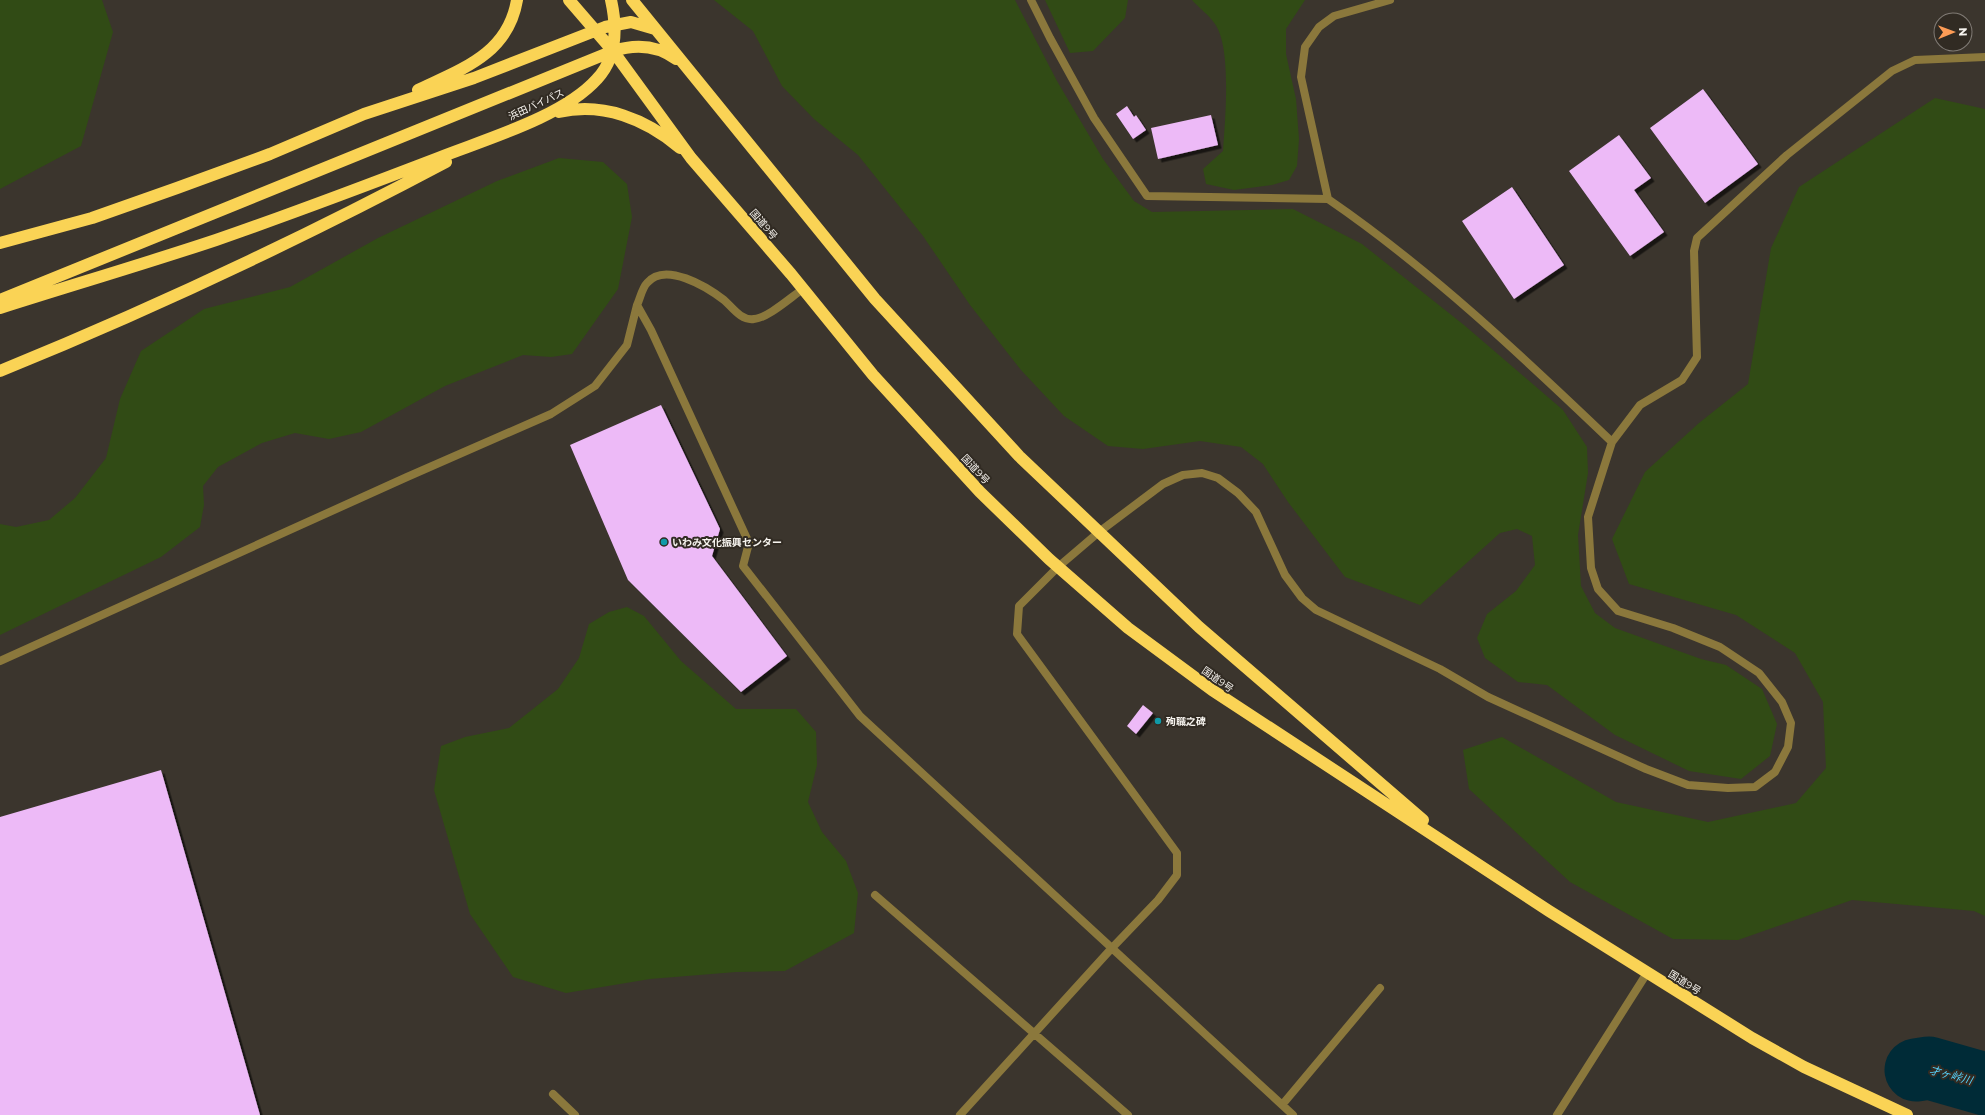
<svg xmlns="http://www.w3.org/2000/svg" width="1985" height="1115" viewBox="0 0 1985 1115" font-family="Montserrat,'Noto Sans JP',sans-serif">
	<defs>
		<filter id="shadow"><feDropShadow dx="3.5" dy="3.5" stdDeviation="0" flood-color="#0009"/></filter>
	</defs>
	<rect width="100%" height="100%" fill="#3b352d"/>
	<path fill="#314b15" d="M 0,0 L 102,0 L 113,32 L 81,146 L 0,189 Z
		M 714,0 L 1015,0 L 1057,81 L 1103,159 L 1134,201 L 1152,212 L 1293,209 L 1362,244 L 1464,325 L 1563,410 L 1587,447 L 1588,473 L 1578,535 L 1581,586 L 1595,613 L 1615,628 L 1701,659 L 1726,665 L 1762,689 L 1777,724 L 1770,756 L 1741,779 L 1689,771 L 1615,735 L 1547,685 L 1518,682 L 1485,658 L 1477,638 L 1487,614 L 1516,591 L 1535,565 L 1532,536 L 1517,529 L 1500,533 L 1420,605 L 1345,577 L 1288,502 L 1263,464 L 1241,447 L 1200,441 L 1143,449 L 1108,446 L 1064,416 L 1021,370 L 970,305 L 923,236 L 858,155 L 814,119 L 782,86 L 753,31 Z
		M 1045,0 L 1128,0 L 1125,18 L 1093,51 L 1070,53 Z
		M 1192,0 L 1305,0 L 1286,29 L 1286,54 L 1296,99 L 1299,139 L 1297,166 L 1289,180 L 1272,185 L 1234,190 L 1206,184 L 1203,169 L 1223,151 C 1225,121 1232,48 1215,24 C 1209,15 1199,8 1192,0 Z
		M 1935,98 L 1985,109 L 1985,916 L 1974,911 L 1852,900 L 1738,940 L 1673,939 L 1570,882 L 1469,789 L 1463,750 L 1502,737 L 1616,802 L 1708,822 L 1796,803 L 1826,768 L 1823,702 L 1795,653 L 1736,615 L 1629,584 L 1612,539 L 1645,472 L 1699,423 L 1748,384 L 1771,248 L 1799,187 Z
		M 559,158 L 603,162 L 627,184 L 632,217 L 618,289 L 572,354 L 551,357 L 523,355 L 445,386 L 361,432 L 329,439 L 295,433 L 262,443 L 218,467 L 203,486 L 204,505 L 200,527 L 161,557 L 0,635 L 0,524 L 16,527 L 49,520 L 75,498 L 106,458 L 120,399 L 141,351 L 204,309 L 290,287 L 378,238 L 497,181 Z
		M 627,607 L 644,616 L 681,661 L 736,709 L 796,709 L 816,732 L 817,765 L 808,802 L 822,832 L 846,861 L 858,893 L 854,933 L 785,971 L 736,972 L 650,979 L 566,993 L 513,977 L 470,914 L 434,790 L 441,746 L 465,737 L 509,728 L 558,689 L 579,658 L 589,624 L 609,612 Z"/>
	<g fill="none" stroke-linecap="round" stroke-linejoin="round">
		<path stroke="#002b37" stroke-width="63" d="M 1916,1070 L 1929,1068 L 1985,1084"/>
	</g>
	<path fill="#edbaf7" filter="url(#shadow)" d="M 1703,89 L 1758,164 L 1705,203 L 1650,128 Z
		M 1127,106 L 1134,117 L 1136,115 L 1146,130 L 1133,139 L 1116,114 Z
		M 1211,115 L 1218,145 L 1158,159 L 1151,128 Z
		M 1619,135 L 1651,178 L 1634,190 L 1664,232 L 1630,256 L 1569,171 Z
		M 1512,187 L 1564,265 L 1514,299 L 1462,221 Z
		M 661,405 L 720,529 L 712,556 L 787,656 L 741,692 L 628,580 L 570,445 Z
		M 1143,705 L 1153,713 L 1136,734 L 1127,726 Z
		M 161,770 L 260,1115 L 0,1115 L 0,817 Z"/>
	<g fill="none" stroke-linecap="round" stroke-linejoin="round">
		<path stroke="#8b783c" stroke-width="8" d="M 1031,0 L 1050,38 L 1094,118 L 1147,196 L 1328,199
			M 803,289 C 791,297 768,318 754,319 C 741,321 732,307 724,300 C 707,287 665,261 647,283 C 642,288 640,299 637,305 L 651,330 L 749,543 L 743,566 L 860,716 L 1293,1115
			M 1612,442 L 1640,405 L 1682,380 L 1697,357 L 1694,251 L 1697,238 L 1787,155 L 1892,71 L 1915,60 L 1985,57
			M 0,661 L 407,477 L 551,414 L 595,386 L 627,345 L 637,305
			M 875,895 L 1128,1115
			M 553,1094 L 575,1115
			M 1282,1105 L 1380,988
			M 960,1115 L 1111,949 L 1158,900 L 1177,875 L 1177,853 L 1017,634 L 1019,606 L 1058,567 L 1099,532 L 1163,484 L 1183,475 L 1202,473 L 1218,478 L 1238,493 L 1256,512 L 1285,575 L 1302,598 L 1316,610 L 1440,669 L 1488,697 L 1646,769 L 1688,785 L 1728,788 L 1755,787 L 1775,772 L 1788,747 L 1791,723 L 1782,702 L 1759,673 L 1720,647 L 1673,628 L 1618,611 L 1598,589 L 1591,568 L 1588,517 L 1612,442 C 1522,356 1430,269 1328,199 L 1301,77 L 1305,47 L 1319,27 L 1334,16 L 1390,0
			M 1557,1115 L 1647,973"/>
		<path stroke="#fad355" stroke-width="12" d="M 569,0 L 613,51 L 691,158 L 791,274 L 873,375 L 980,492 L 1049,559 L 1128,628 L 1212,690 L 1549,911 L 1752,1038 L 1804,1067 L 1907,1115
			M 632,0 L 875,299 L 1019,456 L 1199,627 L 1423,820
			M 418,90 C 462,69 508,54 517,0
			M 559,112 C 603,102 646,119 680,148
			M 0,243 L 92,218 L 177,188 L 270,154 L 364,114 L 474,78 L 605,27 L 631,22 L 655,29
			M 0,300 L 613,51 C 635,44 657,45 676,59
			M 0,308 C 72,285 144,264 216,240 C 291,214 365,186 438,158 C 486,139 563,117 597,79 C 617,58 617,27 611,0
			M 0,371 C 152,309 301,239 446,162"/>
	</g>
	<g fill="#0f9aa8" stroke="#312b23" stroke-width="1.5">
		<circle cx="664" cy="542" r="4"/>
		<circle cx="1158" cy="721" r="4"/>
	</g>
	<g text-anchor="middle" stroke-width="4" stroke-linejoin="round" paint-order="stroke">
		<g font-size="10" fill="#f7f4ef" stroke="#312b23">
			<text transform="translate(536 104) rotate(-25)" y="4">浜田バイパス</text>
			<text transform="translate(764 224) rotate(49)" y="4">国道9号</text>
			<text transform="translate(976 469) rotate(47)" y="4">国道9号</text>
			<text transform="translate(1218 679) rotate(35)" y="4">国道9号</text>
			<text transform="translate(1685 982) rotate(32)" y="4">国道9号</text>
		</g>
		<g font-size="10" font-weight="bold" fill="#f7f4ef" stroke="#312b23" text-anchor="start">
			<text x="672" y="546">いわみ文化振興センター</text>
			<text x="1166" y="725">殉職之碑</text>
		</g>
		<g font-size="11" font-style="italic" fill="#55d2fb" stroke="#312b23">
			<text transform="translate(1951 1075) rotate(15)" y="4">才ヶ峠川</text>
		</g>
	</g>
	<g transform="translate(1953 32) rotate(89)"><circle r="19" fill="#312b23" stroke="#807b75"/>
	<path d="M0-3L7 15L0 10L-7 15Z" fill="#fd9c56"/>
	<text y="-6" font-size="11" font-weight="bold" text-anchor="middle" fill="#f7f4ef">N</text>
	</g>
</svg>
